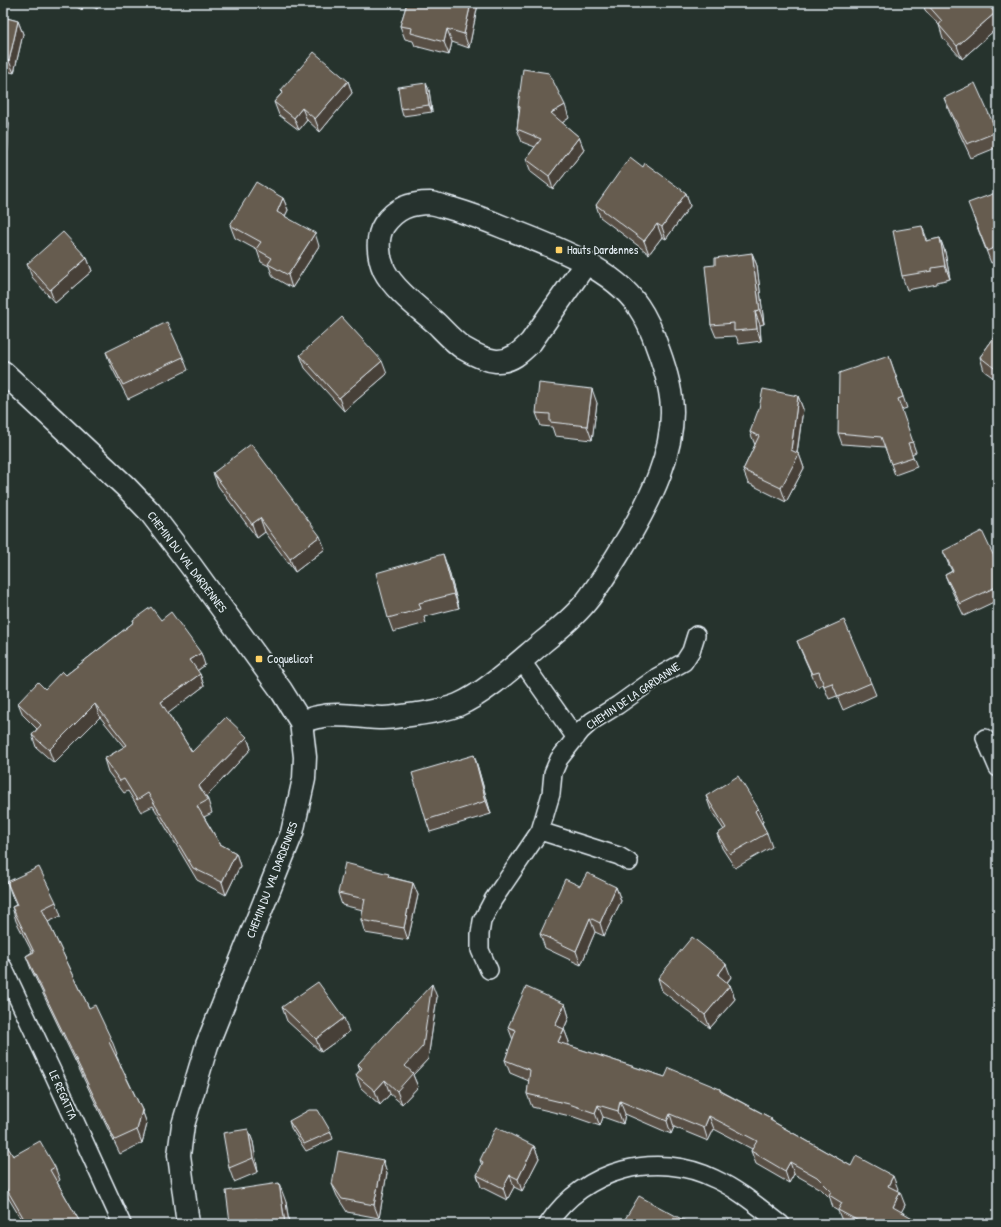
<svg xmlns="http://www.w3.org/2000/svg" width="1001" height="1227" viewBox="0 0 1001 1227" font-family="'Patrick Hand',sans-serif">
	<rect width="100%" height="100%" fill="#26332d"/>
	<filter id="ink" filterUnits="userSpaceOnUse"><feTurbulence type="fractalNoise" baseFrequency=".025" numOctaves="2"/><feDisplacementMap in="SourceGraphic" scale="8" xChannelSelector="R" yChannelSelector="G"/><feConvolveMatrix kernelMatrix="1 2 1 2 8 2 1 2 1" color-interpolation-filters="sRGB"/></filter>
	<g filter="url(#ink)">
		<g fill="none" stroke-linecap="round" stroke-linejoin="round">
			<defs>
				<path id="lane" d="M 521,660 L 576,738
					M 985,738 L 998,768
					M 540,831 L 619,856 L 629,862
					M 3,967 L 53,1073 L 122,1224
					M 489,970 L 480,950 L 480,934 L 482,921 L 493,900 L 540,831 L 551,794 L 553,773 L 559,759 L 581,731 L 592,721 L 618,705 L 657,677 L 684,662 L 691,651 L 696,635
					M 548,1224 C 584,1169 656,1150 715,1179 C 739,1190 760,1208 781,1224"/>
				<path id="street" d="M 3,372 L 126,487 L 150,512 L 191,566 L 281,690 L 301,722 L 305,757 L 304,779 L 292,833 L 207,1045 L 183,1125 L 179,1155 L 188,1224
					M 301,722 C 307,720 312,718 318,717 C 339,712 362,718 383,718 C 394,718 406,715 418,714 C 431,712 446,710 458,705 C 486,693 519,662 543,642 C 558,630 574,617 586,602 C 603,581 617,556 631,533 C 652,496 672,455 672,412 C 672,390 665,368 658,349 C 653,334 647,319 638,306 C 611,266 546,244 503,227 C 486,220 470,214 453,209 C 445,207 437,204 430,203 C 410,203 396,208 384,225 C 376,237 378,256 384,270 C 394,290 420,309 437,324 C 445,332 454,342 463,348 C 473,354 485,360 496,361 C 511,362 521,352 531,342 L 586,263"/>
			</defs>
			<use href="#lane" stroke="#e8f1f8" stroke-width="20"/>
			<use href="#street" stroke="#e8f1f8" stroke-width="25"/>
			<use href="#lane" stroke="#26332d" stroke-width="17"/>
			<use href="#street" stroke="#26332d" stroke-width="22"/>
		</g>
		<path fill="#584f45" stroke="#e8f1f8" d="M 70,3 L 84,3 L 82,10 Z
			M 86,3 L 100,3 L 97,9 Z
			M 407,3 L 478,3 L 478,4 L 469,48 L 452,42 L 449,55 L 415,46 L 413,41 L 405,39 L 400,26 Z
			M 923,3 L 986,3 L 995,13 L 998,23 L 998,27 L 962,59 L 943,38 L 939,25 L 925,10 Z
			M 3,17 L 18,21 L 23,34 L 14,73 L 3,70 Z
			M 348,81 L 352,93 L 320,132 L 307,120 L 299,130 L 279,115 L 274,102 L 282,93 L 281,90 Z
			M 429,90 L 432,112 L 403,116 L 401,109 Z
			M 944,98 L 997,132 L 998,135 L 998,147 L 971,158 L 949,111 Z
			M 518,106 L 569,118 L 562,123 L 579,137 L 584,150 L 553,189 L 531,172 L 526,159 L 535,147 L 522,142 L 517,129 L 519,111 Z
			M 3,110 L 4,110 L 9,123 L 6,182 L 3,182 Z
			M 643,167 L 686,193 L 690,206 L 666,239 L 662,237 L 649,254 L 600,217 L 596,205 Z
			M 998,192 L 998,261 L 991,263 L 973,216 Z
			M 283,198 L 288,210 L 285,216 L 319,246 L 292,288 L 273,277 L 269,266 L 261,262 L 257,250 L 235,238 L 230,225 Z
			M 940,238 L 945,252 L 950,279 L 937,282 L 937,284 L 907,290 L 902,276 L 927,239 L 927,241 Z
			M 752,253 L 757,266 L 764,324 L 760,325 L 761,341 L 739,344 L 736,336 L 716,337 L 711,325 L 715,265 Z
			M 87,258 L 92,271 L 55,303 L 32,277 L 27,264 Z
			M 998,332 L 998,381 L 984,371 L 980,357 Z
			M 106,352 L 183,357 L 188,370 L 128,399 L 111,366 Z
			M 300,355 L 387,374 L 344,411 L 305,368 Z
			M 889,356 L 907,408 L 901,410 L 916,452 L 912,454 L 917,467 L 895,475 L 885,447 L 842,444 L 838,433 Z
			M 798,396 L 803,409 L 797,454 L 799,454 L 804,468 L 786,502 L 748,483 L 743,470 L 755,445 L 750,432 Z
			M 597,403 L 592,440 L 555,436 L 552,427 L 541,426 L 536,413 Z
			M 213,473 L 325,549 L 295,572 L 265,532 L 257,538 L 218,486 Z
			M 943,551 L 998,565 L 998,600 L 964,616 L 950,587 L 945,575 L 952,571 L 948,563 Z
			M 448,568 L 459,608 L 424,617 L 426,623 L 393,632 L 388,618 Z
			M 133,620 L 161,620 L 205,665 L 197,671 L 200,674 L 204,686 L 168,713 L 192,752 L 247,737 L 251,749 L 206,797 L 208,800 L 212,813 L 204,817 L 220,844 L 236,853 L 240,866 L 226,895 L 197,880 L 153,806 L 141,812 L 128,791 L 124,793 L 108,772 L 104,759 L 124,747 L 100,717 L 54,763 L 36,747 L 32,735 L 37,729 L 23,715 L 18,703 L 45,689 L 66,675 L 134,622 Z
			M 797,641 L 871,683 L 876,695 L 843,710 L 837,696 L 829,699 L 823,684 L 817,687 L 802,653 Z
			M 474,755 L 478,768 L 491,814 L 430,832 L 426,820 Z
			M 706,796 L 758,808 L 763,822 L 762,823 L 767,833 L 772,847 L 735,868 L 722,848 L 717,834 L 724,830 L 711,810 Z
			M 390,877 L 413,883 L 418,895 L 408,940 L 365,933 L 361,920 L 363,910 L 342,905 L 338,893 Z
			M 7,882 L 56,902 L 61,916 L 48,922 L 89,1008 L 112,1041 L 117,1054 L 116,1055 L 142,1110 L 147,1124 L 142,1143 L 120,1154 L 31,969 L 26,956 L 32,952 L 16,921 L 12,907 L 16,905 L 12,896 Z
			M 580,886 L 616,887 L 621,901 L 604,936 L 595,932 L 581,965 L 545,948 L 540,934 Z
			M 731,977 L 727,983 L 730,985 L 735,999 L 710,1028 L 662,991 L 658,978 Z
			M 437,997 L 428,1059 L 413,1075 L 418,1087 L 402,1104 L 390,1094 L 380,1105 L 361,1088 L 356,1075 L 360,1070 L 358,1064 Z
			M 565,1004 L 569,1017 L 564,1029 L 569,1042 L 567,1045 L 665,1077 L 720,1089 L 721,1091 L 771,1118 L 772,1121 L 851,1166 L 898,1189 L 897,1190 L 905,1205 L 901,1212 L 923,1224 L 844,1224 L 843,1223 L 838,1211 L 833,1208 L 830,1198 L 822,1190 L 794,1174 L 789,1183 L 756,1164 L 751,1151 L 752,1149 L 714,1129 L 708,1141 L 674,1127 L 671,1134 L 625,1114 L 623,1124 L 603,1117 L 600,1126 L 574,1117 L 532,1107 L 527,1094 L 529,1081 L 510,1073 L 505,1060 L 513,1040 L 508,1027 Z
			M 282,1007 L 349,1032 L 321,1052 L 287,1021 Z
			M 289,1121 L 331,1132 L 333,1139 L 306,1151 L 291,1128 Z
			M 248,1129 L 253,1142 L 258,1172 L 234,1182 L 229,1168 Z
			M 3,1139 L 13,1156 L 55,1167 L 60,1180 L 57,1182 L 81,1224 L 24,1224 L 3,1189 Z
			M 534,1146 L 539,1158 L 522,1191 L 514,1187 L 507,1200 L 481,1187 L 477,1175 L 482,1166 L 480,1160 Z
			M 383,1160 L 387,1173 L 379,1218 L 347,1212 L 337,1196 L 332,1184 Z
			M 286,1202 L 289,1224 L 231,1224 L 230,1223 Z"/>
		<path fill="#474038" stroke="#e8f1f8" d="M 80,3 L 84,3 L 82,10 Z
			M 95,3 L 100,3 L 97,9 Z
			M 471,3 L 478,3 L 478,4 L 469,48 L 464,34 Z
			M 995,13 L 998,23 L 998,27 L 962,59 L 957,46 Z
			M 18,21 L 23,34 L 14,73 L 9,61 Z
			M 447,29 L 452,42 L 449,55 L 444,42 Z
			M 348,81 L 352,93 L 320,132 L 315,119 Z
			M 426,83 L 429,90 L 432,112 L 429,105 Z
			M 565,105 L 569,118 L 556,127 L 551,113 Z
			M 302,108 L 307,120 L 299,130 L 294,118 Z
			M 4,110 L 9,123 L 6,182 L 3,172 L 3,139 Z
			M 579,137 L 584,150 L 553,189 L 549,176 Z
			M 686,193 L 690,206 L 666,239 L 662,227 Z
			M 283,198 L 288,210 L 281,224 L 277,212 Z
			M 657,224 L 662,237 L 649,254 L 644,241 Z
			M 922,226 L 927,239 L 930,255 L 926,241 Z
			M 315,233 L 319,246 L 292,288 L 288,275 Z
			M 940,238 L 945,252 L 950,279 L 945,266 Z
			M 752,253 L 757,266 L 764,324 L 760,311 Z
			M 87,258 L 92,271 L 55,303 L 50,290 Z
			M 755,312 L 760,325 L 761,341 L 757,329 Z
			M 382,361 L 387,374 L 344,411 L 339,398 Z
			M 592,389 L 597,403 L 592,440 L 587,426 Z
			M 798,396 L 803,409 L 796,459 L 799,454 L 804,468 L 786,502 L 781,488 L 791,450 Z
			M 260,518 L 265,532 L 257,538 L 252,524 Z
			M 320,536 L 325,549 L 295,572 L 290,559 Z
			M 443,554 L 448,568 L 459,608 L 454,594 Z
			M 201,653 L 205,665 L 194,673 L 190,660 Z
			M 200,674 L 204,686 L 166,715 L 161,702 Z
			M 95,704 L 100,717 L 54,763 L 49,750 Z
			M 247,737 L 251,749 L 204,799 L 199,786 Z
			M 474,755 L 478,768 L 491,814 L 486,801 Z
			M 758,808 L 763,822 L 760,824 L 755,811 Z
			M 236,853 L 240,866 L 226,895 L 222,882 Z
			M 413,883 L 418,895 L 408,940 L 404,928 Z
			M 616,887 L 621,901 L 604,936 L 600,923 Z
			M 590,918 L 595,932 L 581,965 L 576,951 Z
			M 726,964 L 731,977 L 722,988 L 718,975 Z
			M 432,984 L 437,997 L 428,1059 L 413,1075 L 418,1087 L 402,1104 L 397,1091 L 405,1066 Z
			M 730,985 L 735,999 L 710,1028 L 705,1015 Z
			M 565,1004 L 569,1017 L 560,1038 L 555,1025 Z
			M 344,1018 L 349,1032 L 321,1052 L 316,1039 Z
			M 564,1029 L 569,1042 L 563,1055 L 558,1042 Z
			M 385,1080 L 390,1094 L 380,1105 L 375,1091 Z
			M 620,1101 L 625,1114 L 623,1124 L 618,1111 Z
			M 598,1105 L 603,1117 L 600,1126 L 595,1113 Z
			M 142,1110 L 147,1124 L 142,1143 L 137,1130 Z
			M 670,1114 L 674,1127 L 671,1134 L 667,1121 Z
			M 709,1116 L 714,1129 L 708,1141 L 704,1128 Z
			M 248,1129 L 253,1142 L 258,1172 L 253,1158 Z
			M 534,1146 L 539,1158 L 522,1191 L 518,1179 Z
			M 383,1160 L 387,1173 L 379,1218 L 374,1205 Z
			M 790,1162 L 794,1174 L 789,1183 L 785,1171 Z
			M 510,1175 L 514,1187 L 507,1200 L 503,1188 Z
			M 893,1176 L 898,1189 L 892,1199 L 888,1186 Z
			M 279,1183 L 286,1202 L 289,1224 L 285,1224 Z
			M 900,1192 L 905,1205 L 897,1220 L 893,1207 Z"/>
		<path fill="#665c50" stroke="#e8f1f8" d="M 407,3 L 471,3 L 464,34 L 447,29 L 444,42 L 411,33 L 412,28 L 400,26 Z
			M 926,3 L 986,3 L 995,13 L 957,46 L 939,25 L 942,21 Z
			M 3,17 L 18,21 L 9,61 L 3,59 Z
			M 314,52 L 348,81 L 315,119 L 302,108 L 294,118 L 274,102 L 283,92 L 281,90 Z
			M 523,69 L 549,73 L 565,105 L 551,113 L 579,137 L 549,176 L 526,159 L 541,139 L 517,129 L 520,107 L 518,106 Z
			M 426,83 L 429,105 L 401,109 L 398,87 Z
			M 975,83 L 997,132 L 967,144 L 944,98 Z
			M 3,110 L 4,110 L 3,139 Z
			M 630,157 L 643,167 L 645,163 L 686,193 L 662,227 L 657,224 L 644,241 L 596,205 Z
			M 256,182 L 283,198 L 277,212 L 315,233 L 288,275 L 268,264 L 272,258 L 256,249 L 261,242 L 230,225 Z
			M 998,192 L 998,246 L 987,251 L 968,203 Z
			M 922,226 L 926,241 L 940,238 L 945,266 L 932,268 L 932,271 L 902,276 L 893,231 Z
			M 63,232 L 87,258 L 50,290 L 27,264 Z
			M 752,253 L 760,311 L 755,312 L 757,329 L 734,331 L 734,323 L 711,325 L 705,266 L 715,265 L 715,258 Z
			M 342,317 L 382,361 L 339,398 L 300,355 Z
			M 167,322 L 183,357 L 123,385 L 106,352 Z
			M 998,332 L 998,371 L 980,357 Z
			M 889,356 L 903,397 L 898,399 L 913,442 L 908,443 L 913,457 L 891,464 L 881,437 L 838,433 L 839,373 Z
			M 539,383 L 592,389 L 587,426 L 550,422 L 550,414 L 536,413 Z
			M 763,389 L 798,396 L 791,450 L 799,454 L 781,488 L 743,470 L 759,436 L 750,432 L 759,408 Z
			M 251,444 L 320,536 L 290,559 L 260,518 L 252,524 L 213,473 Z
			M 982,531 L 998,565 L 998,586 L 960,604 L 945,575 L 953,571 L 943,551 Z
			M 443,554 L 454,594 L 419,603 L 421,609 L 388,618 L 376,573 Z
			M 151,607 L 161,620 L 171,612 L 201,653 L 190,660 L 200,674 L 161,702 L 192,752 L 226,717 L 247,737 L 199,786 L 208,800 L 197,806 L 220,844 L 236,853 L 222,882 L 193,868 L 148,793 L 137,800 L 124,779 L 120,781 L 104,759 L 127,745 L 95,704 L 49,750 L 32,735 L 41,725 L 18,703 L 38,682 L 45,689 L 62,671 L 66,675 L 134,622 L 133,620 Z
			M 844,620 L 871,683 L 838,697 L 832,683 L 824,686 L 819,672 L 812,674 L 797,641 Z
			M 474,755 L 486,801 L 426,820 L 412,773 Z
			M 738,776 L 758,808 L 755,811 L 767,833 L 730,854 L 717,834 L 726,828 L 706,796 Z
			M 345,863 L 389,874 L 388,877 L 413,883 L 404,928 L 361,920 L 365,899 L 338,893 Z
			M 39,867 L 56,902 L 42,909 L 89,1008 L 95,1005 L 112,1041 L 109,1042 L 142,1110 L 137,1130 L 115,1140 L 26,956 L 34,952 L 12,907 L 17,905 L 7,882 Z
			M 587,873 L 616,887 L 600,923 L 590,918 L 576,951 L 540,934 L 565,879 L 580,886 Z
			M 692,937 L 726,964 L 718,975 L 730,985 L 705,1015 L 658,978 Z
			M 318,982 L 344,1018 L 316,1039 L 282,1007 Z
			M 432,984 L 423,1046 L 405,1066 L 413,1073 L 397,1091 L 385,1080 L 375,1091 L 356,1075 L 362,1068 L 358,1064 Z
			M 526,987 L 565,1004 L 555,1025 L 564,1029 L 558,1042 L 665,1077 L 669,1068 L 720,1089 L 720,1091 L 771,1118 L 770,1120 L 851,1166 L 856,1156 L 893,1176 L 888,1186 L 900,1192 L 893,1207 L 923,1224 L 864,1224 L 838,1210 L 842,1203 L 829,1195 L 831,1191 L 817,1177 L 790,1162 L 785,1171 L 751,1151 L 757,1141 L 709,1116 L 704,1128 L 670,1114 L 667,1121 L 620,1101 L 618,1111 L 598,1105 L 595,1113 L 569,1104 L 527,1094 L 530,1070 L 505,1060 L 516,1030 L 508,1027 Z
			M 309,1110 L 318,1110 L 331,1132 L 304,1144 L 289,1121 Z
			M 496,1127 L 534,1146 L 518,1179 L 510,1175 L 503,1188 L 477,1175 L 483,1162 L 480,1160 Z
			M 248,1129 L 253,1158 L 229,1168 L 223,1133 Z
			M 3,1139 L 13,1156 L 40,1141 L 55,1167 L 50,1170 L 81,1224 L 27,1224 L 3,1183 Z
			M 338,1151 L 383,1160 L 374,1205 L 342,1199 L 332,1184 Z
			M 279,1183 L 285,1224 L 257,1224 L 257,1219 L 230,1223 L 226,1191 Z
			M 639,1196 L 687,1222 L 686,1224 L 622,1224 Z"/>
	</g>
	<g fill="#ffd166" stroke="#26332d" stroke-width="1.5">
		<rect x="555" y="246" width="8" height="8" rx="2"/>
		<rect x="255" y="655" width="8" height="8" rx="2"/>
	</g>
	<g text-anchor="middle" stroke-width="3.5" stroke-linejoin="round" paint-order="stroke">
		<g font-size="12" fill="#e8f1f8" stroke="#26332d" text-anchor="start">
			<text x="567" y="254">Hauts Dardennes</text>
			<text x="267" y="663">Coquelicot</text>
		</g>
		<g font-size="12" fill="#e8f1f8" stroke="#26332d">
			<text transform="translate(187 562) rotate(53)" y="4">CHEMIN DU VAL DARDENNES</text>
			<text transform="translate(633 696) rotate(-34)" y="4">CHEMIN DE LA GARDANNE</text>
			<text transform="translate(272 880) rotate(-69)" y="4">CHEMIN DU VAL DARDENNES</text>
			<text transform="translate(63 1095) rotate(66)" y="4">LE REGATTA</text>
		</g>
	</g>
	<rect width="1001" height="1227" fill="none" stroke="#26332d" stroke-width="16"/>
	<rect x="8" y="8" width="985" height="1211" fill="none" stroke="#e8f1f8" stroke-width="1.5" filter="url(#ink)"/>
</svg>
